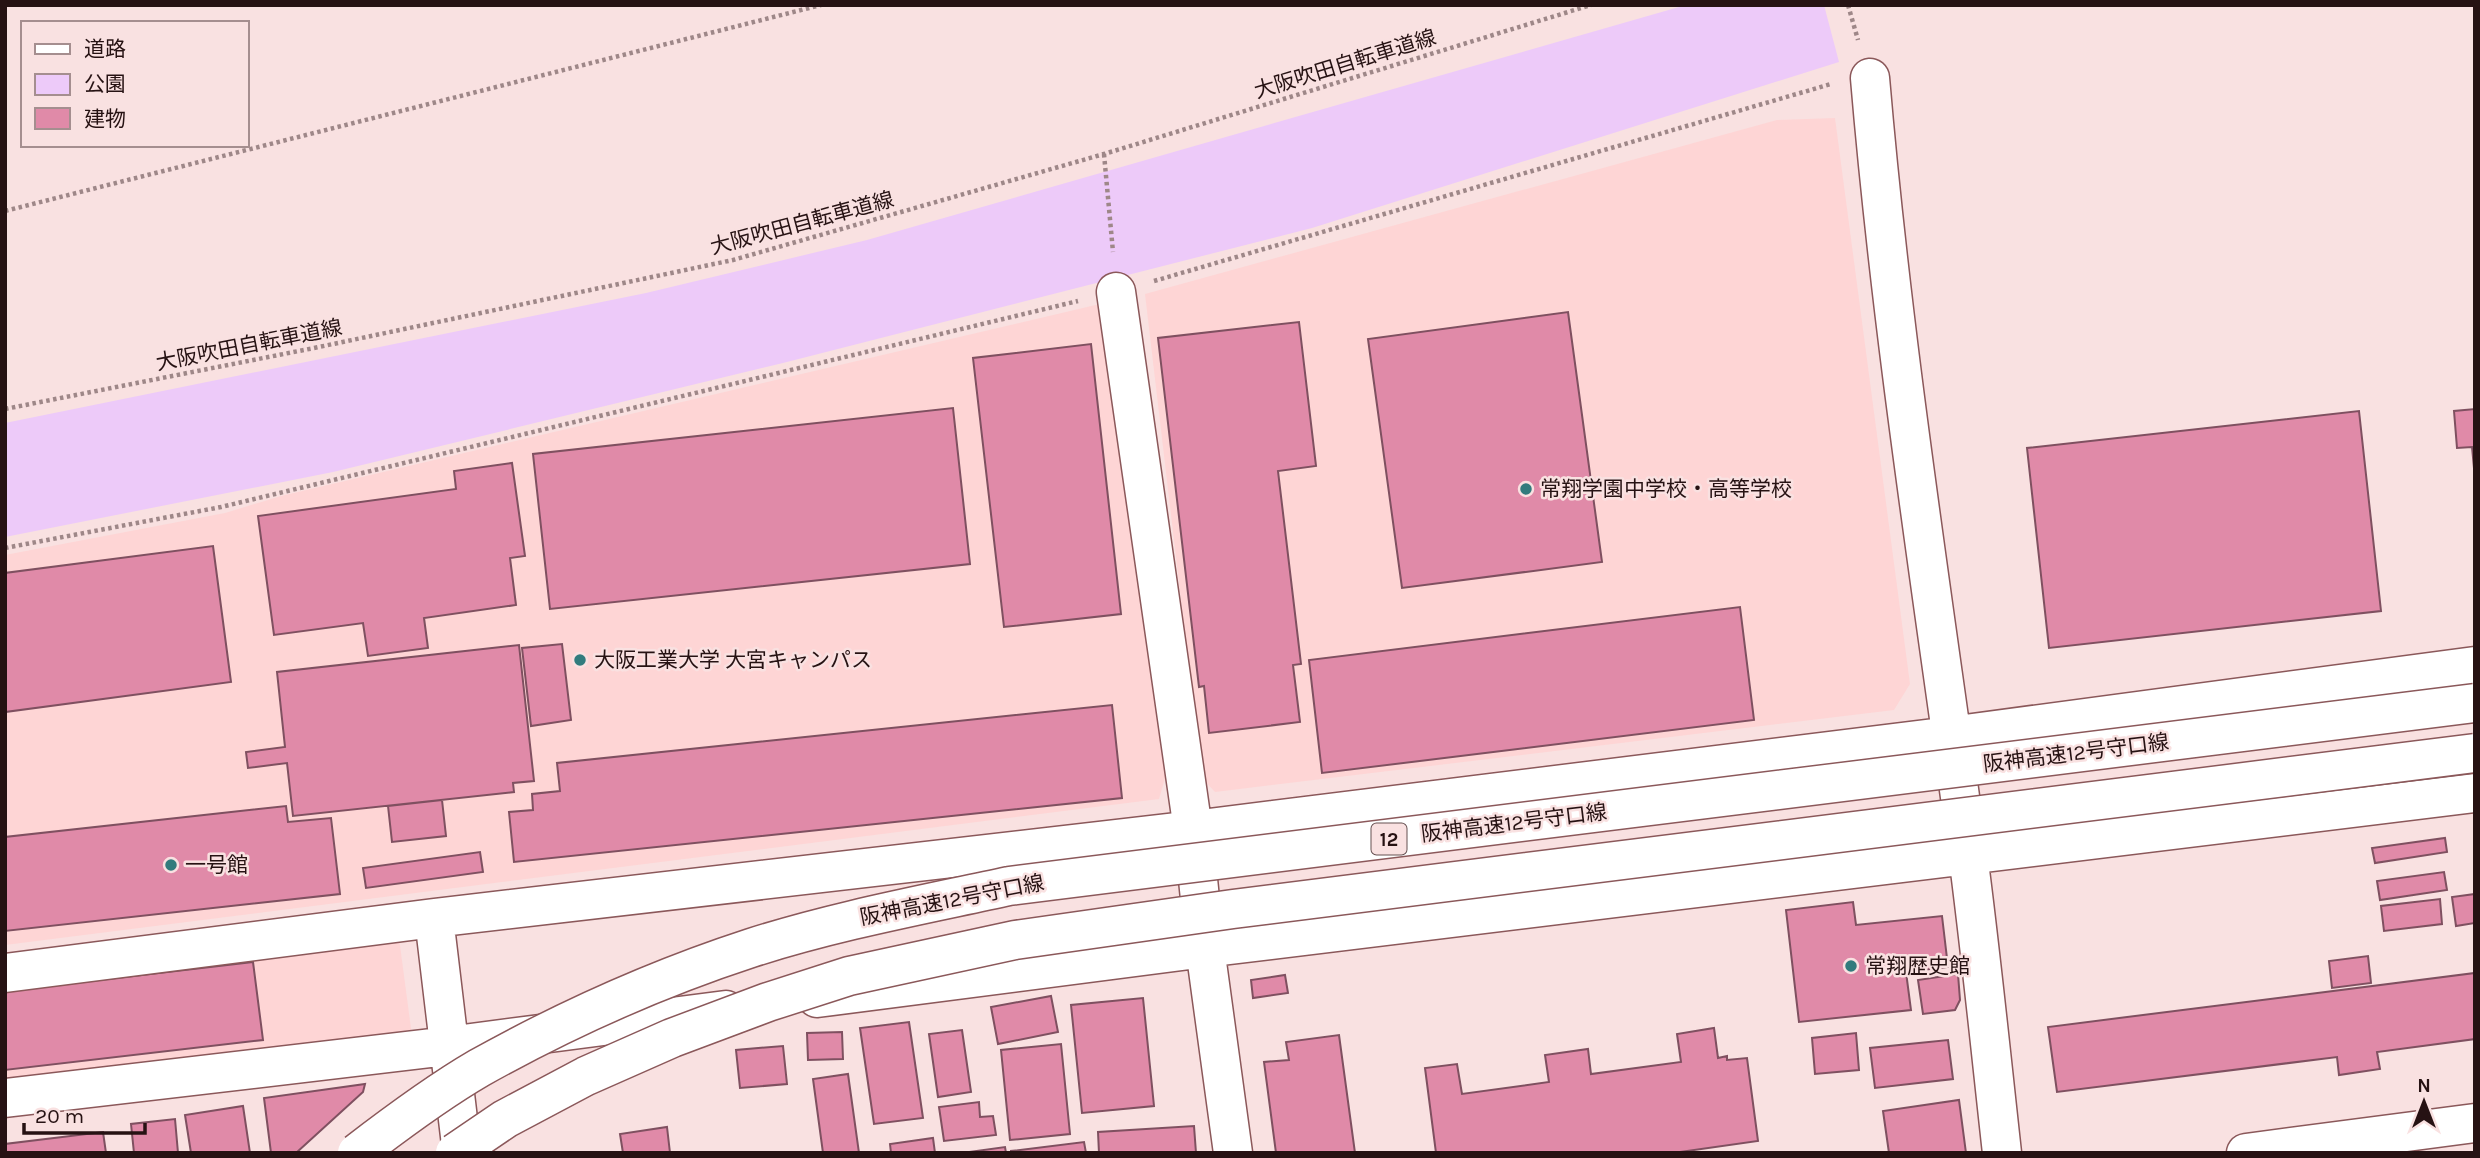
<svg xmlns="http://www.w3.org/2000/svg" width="2480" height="1158" viewBox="0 0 2480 1158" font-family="Karla,'Noto Sans JP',sans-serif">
	<rect width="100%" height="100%" fill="#f9e1e1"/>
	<path fill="#fed5d5" d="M 1835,118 L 1910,684 L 1894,710 L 1215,792 L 1202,778 L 1145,294 L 1777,120 Z
		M 1104,303 L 1169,764 L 1159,799 L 5,945 L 5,555 L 225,513 L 281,496 Z
		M 399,938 L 412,1036 L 5,1086 L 5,986 Z"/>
	<path fill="#edcaf9" d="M 1686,5 L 1824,5 L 1839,62 L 1312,228 L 783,363 L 333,472 L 5,537 L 5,423 L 646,293 L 867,240 Z"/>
	<path fill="#e08aa8" stroke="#7f5060" stroke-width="2" d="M 1568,312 L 1602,562 L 1402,588 L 1368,339 Z
		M 1299,322 L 1316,466 L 1278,471 L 1301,664 L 1293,665 L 1300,722 L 1209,733 L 1204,686 L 1199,687 L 1158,338 Z
		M 1091,344 L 1121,614 L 1004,627 L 973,358 Z
		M 953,408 L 970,564 L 550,609 L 533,454 Z
		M 2475,409 L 2475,479 L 2472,447 L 2457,448 L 2454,411 Z
		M 2359,411 L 2381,611 L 2049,648 L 2027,448 Z
		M 512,463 L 525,556 L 510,558 L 516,605 L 424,618 L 428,648 L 368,656 L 363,623 L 274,635 L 258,516 L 456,489 L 454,471 Z
		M 213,546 L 231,682 L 5,712 L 5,573 Z
		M 1740,607 L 1754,720 L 1322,773 L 1309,660 Z
		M 562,644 L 571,720 L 531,726 L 522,648 Z
		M 519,645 L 534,781 L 513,783 L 514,792 L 293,816 L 287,763 L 248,768 L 246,752 L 285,747 L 277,672 Z
		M 1112,705 L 1122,798 L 514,862 L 509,812 L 533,810 L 532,794 L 560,791 L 557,763 Z
		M 442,800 L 446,836 L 392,842 L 388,806 Z
		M 286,806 L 288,822 L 331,818 L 340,894 L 5,931 L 5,837 Z
		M 2445,838 L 2447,852 L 2375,863 L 2372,848 Z
		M 480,852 L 483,872 L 366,888 L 363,868 Z
		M 2444,872 L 2447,890 L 2380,900 L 2377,881 Z
		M 2475,894 L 2475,923 L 2456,926 L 2452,897 Z
		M 2440,899 L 2442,924 L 2384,931 L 2381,906 Z
		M 1853,902 L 1856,925 L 1942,916 L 1948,967 L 1906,972 L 1911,1010 L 1799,1022 L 1786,910 Z
		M 2368,956 L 2371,983 L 2332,988 L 2329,961 Z
		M 253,962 L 263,1040 L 5,1070 L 5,991 Z
		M 2475,973 L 2475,1039 L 2377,1052 L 2380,1069 L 2339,1075 L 2337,1057 L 2057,1092 L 2048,1027 Z
		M 1958,974 L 1960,1000 L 1955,1010 L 1923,1014 L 1918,980 Z
		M 1285,975 L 1288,993 L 1253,998 L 1251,980 Z
		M 1051,996 L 1058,1032 L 998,1044 L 991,1007 Z
		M 1143,998 L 1154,1106 L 1082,1113 L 1071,1005 Z
		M 909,1022 L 923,1118 L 874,1124 L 860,1028 Z
		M 1714,1028 L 1718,1058 L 1727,1056 L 1727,1060 L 1747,1058 L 1758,1141 L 1673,1153 L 1436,1153 L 1425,1068 L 1457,1064 L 1462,1094 L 1549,1082 L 1545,1055 L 1588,1049 L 1591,1074 L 1681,1062 L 1677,1034 Z
		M 962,1030 L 971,1092 L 938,1097 L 929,1034 Z
		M 842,1032 L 843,1059 L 808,1060 L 807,1033 Z
		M 1856,1033 L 1859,1070 L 1815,1074 L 1812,1038 Z
		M 1339,1035 L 1355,1153 L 1276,1153 L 1264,1062 L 1289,1060 L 1286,1042 Z
		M 1948,1040 L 1953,1079 L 1875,1088 L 1870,1048 Z
		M 1061,1044 L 1070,1134 L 1010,1140 L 1001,1050 Z
		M 783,1046 L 787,1084 L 740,1088 L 736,1050 Z
		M 848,1074 L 859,1153 L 823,1153 L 813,1079 Z
		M 365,1084 L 363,1092 L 296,1153 L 271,1153 L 264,1098 Z
		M 1959,1100 L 1966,1153 L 1889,1153 L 1883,1111 Z
		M 979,1102 L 980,1117 L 993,1116 L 996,1135 L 944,1141 L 939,1107 Z
		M 243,1106 L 250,1153 L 191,1153 L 185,1115 Z
		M 175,1119 L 178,1153 L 134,1153 L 131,1124 Z
		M 1194,1126 L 1196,1153 L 1099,1153 L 1098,1132 Z
		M 667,1127 L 670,1153 L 623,1153 L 620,1134 Z
		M 103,1132 L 106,1153 L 5,1153 L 5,1144 Z
		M 933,1138 L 935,1153 L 891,1153 L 890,1144 Z
		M 1084,1142 L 1086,1153 L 1011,1153 L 1011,1151 Z
		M 1005,1147 L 1006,1153 L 962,1153 Z"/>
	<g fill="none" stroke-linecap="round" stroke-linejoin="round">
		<defs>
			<path id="minor" d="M 1870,78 C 1892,338 1933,597 1968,855 C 1981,954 1991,1054 2002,1153
				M 1116,292 L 1193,830 L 1205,948 L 1233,1153
				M 434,918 L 462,1153
				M 5,973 L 434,918 L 1193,830 L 1950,736 L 2475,666
				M 817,998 L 1205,948 L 2475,793
				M 5,1098 L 448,1046 L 726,1010
				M 2246,1153 L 2475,1123"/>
		</defs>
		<use href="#minor" stroke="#8b585a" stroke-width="41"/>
		<path stroke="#9e8788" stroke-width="4.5" stroke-dasharray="3.5 3.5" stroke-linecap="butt" d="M 1848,5 L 1858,40
			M 1104,154 L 1113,252
			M 5,211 L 821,5
			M 1154,281 L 1831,84
			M 5,409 L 314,348 L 733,260 L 1104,154 L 1591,5
			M 5,548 L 221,507 L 1078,301"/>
		<use href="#minor" stroke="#fff" stroke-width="38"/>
		<defs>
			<path id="highway-bridge" d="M 357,1153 C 396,1123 436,1093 479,1068 C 565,1020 656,979 751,948 C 835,921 922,905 1009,886 L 2475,703
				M 455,1153 L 505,1119 L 586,1076 L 672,1038 L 768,1002 L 849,976 L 1015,940 L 1233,909 L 2475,753"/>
		</defs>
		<use href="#highway-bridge" stroke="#8b585a" stroke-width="41" stroke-linecap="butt"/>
		<use href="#highway-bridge" stroke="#fff" stroke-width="38"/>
	</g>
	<g fill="#327b7d" stroke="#f9e1e1" stroke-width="2.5">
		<circle cx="1526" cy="489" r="7"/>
		<circle cx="580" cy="660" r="7"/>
		<circle cx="171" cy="865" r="7"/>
		<circle cx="1851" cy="966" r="7"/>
	</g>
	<g text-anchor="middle" stroke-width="5" stroke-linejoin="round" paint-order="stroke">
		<rect fill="#f9e1e1" stroke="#655051" stroke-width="2" x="1371.5" y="823.5" width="35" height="31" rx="5"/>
		<g font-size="19" font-weight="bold" fill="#261213">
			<text x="1389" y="846">12</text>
		</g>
		<g font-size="21" fill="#261213" stroke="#f9e1e1">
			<text transform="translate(1345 64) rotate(-17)" y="7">大阪吹田自転車道線</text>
			<text transform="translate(802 223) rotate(-15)" y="7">大阪吹田自転車道線</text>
			<text transform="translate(249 345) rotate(-11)" y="7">大阪吹田自転車道線</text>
			<text transform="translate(2076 753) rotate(-7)" y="7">阪神高速12号守口線</text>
			<text transform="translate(1514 823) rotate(-7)" y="7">阪神高速12号守口線</text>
			<text transform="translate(952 900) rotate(-11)" y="7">阪神高速12号守口線</text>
		</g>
		<g font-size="21" fill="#261213" stroke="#f9e1e1" text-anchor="start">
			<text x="1540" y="496">常翔学園中学校・高等学校</text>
			<text x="594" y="667">大阪工業大学 大宮キャンパス</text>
			<text x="185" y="872">一号館</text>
			<text x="1865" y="973">常翔歴史館</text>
		</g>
	</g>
	<rect width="2480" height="1158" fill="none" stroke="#261213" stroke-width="14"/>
	<rect x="21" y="21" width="228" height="126" fill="#f9e1e1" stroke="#a58e8f" stroke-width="2"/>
	<rect x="35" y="44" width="35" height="10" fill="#ffffff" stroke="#a58e8f" stroke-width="2"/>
	<text x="84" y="56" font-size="21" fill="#261213">道路</text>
	<rect x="35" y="74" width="35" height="21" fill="#edcaf9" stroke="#a58e8f" stroke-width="2"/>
	<text x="84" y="91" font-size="21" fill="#261213">公園</text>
	<rect x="35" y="108" width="35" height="21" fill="#e08aa8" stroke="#a58e8f" stroke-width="2"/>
	<text x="84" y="126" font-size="21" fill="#261213">建物</text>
	<g transform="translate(2424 1102)" stroke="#f9e1e1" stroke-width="5" paint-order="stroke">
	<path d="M0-5L12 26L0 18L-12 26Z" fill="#261213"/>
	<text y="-10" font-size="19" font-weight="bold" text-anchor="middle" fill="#261213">N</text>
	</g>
	<path d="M24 1123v10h121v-10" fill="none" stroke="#261213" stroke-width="3.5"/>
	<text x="35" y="1123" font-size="21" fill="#261213" stroke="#f9e1e1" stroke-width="5" paint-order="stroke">20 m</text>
</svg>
